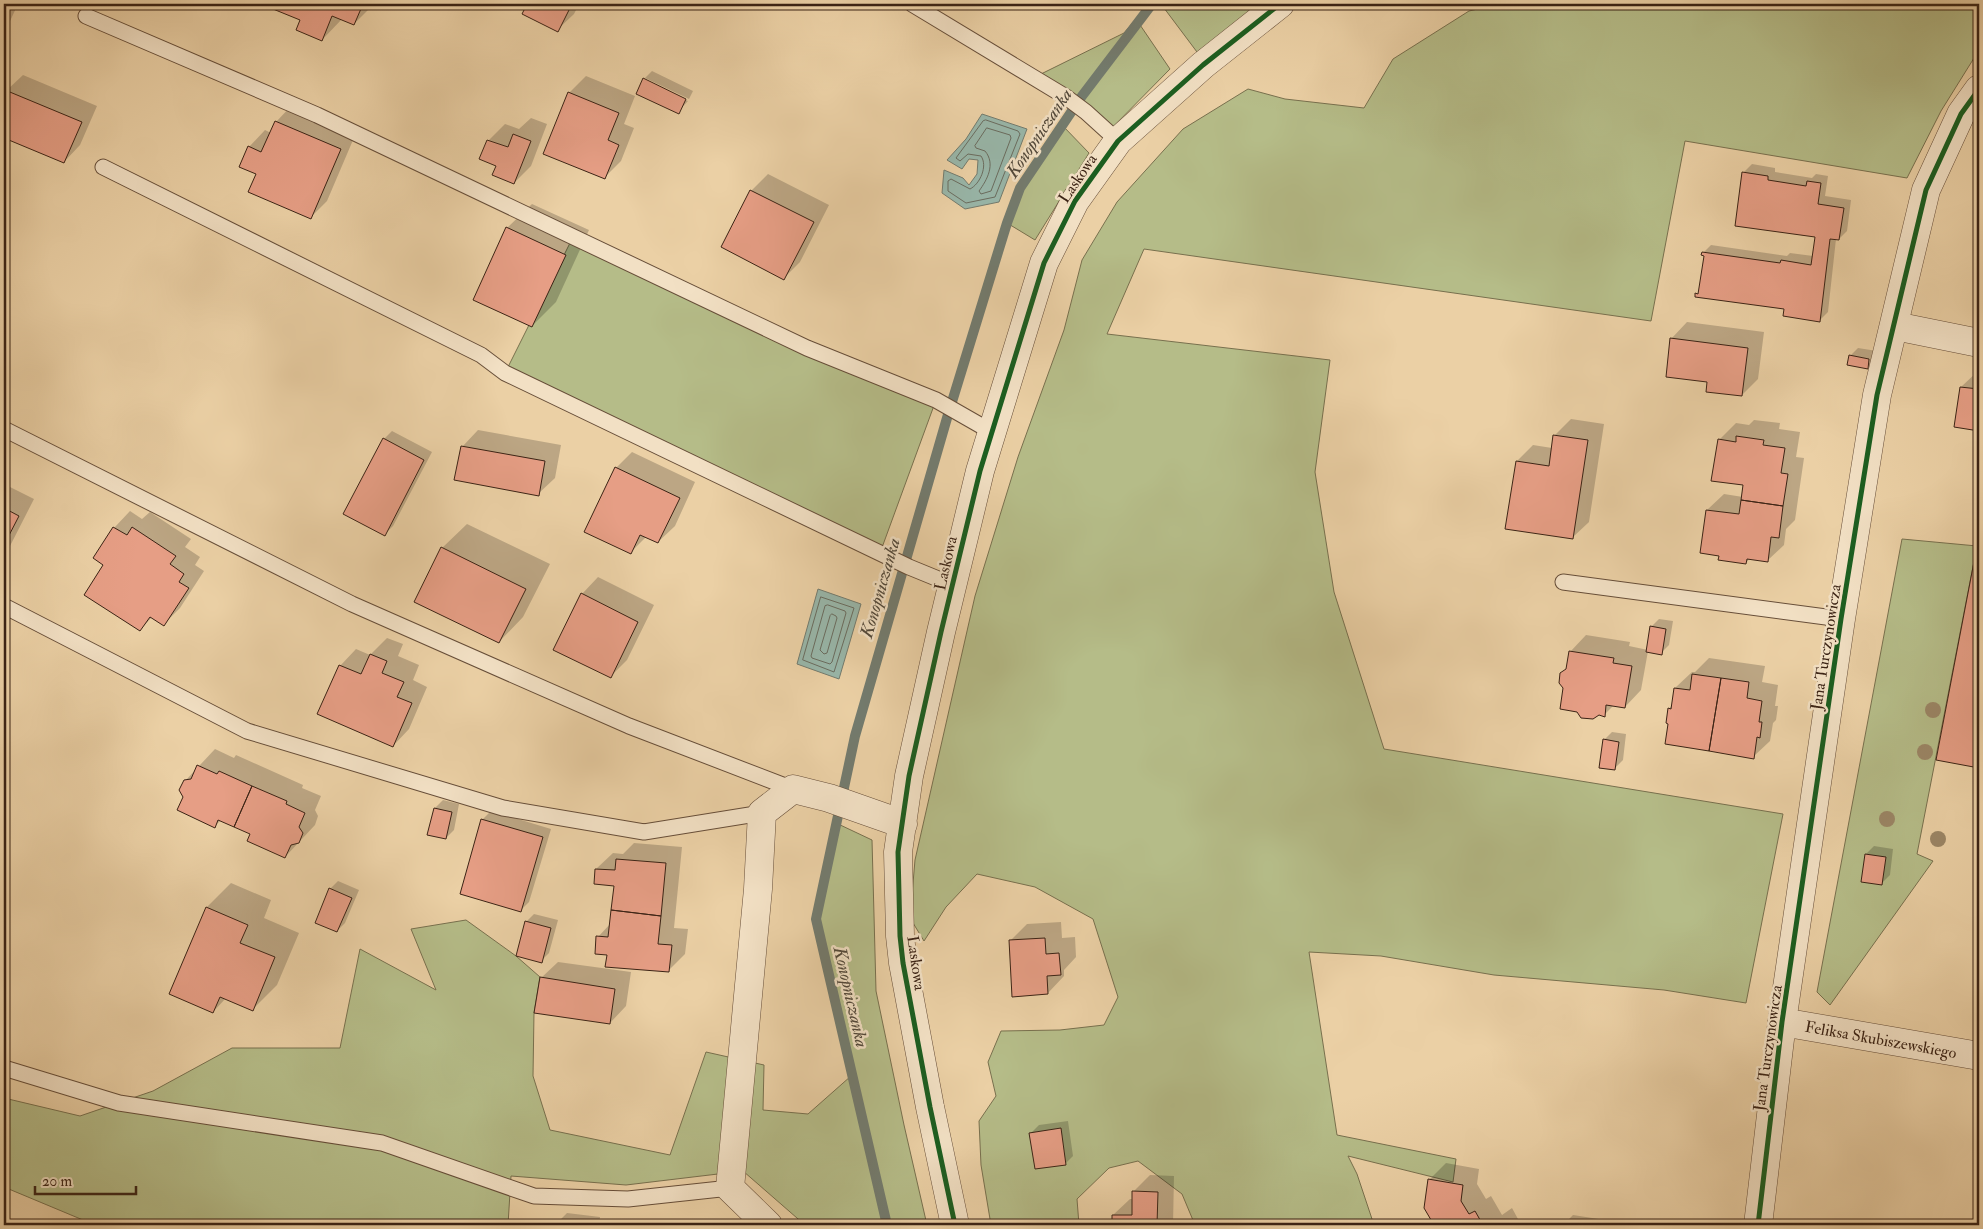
<svg xmlns="http://www.w3.org/2000/svg" width="1983" height="1229" viewBox="0 0 1983 1229" font-family="'IM FELL Double Pica',serif">
	<rect width="100%" height="100%" fill="#ebd0a5"/>
	<filter id="stains"><feTurbulence type="fractalNoise" baseFrequency=".004" numOctaves="4"/><feColorMatrix values="0 0 0 0 .2 0 0 0 0 .09 0 0 0 0 .02 0 0 0 .5 -.17"/></filter>
	<radialGradient id="worn" r=".72"><stop offset=".6" stop-color="#630" stop-opacity="0"/><stop offset="1" stop-color="#630" stop-opacity=".3"/></radialGradient>
	<path fill="#b5bc88" stroke="#78704e" d="M 1161,4 L 1261,4 L 1197,52 Z
		M 1499,4 L 1979,4 L 1979,50 L 1941,111 L 1907,178 L 1685,141 L 1651,321 L 1144,249 L 1107,334 L 1330,360 L 1315,472 L 1334,592 L 1384,749 L 1783,814 L 1746,1003 L 1664,990 L 1494,975 L 1381,956 L 1309,952 L 1337,1135 L 1456,1159 L 1453,1182 L 1348,1156 L 1357,1174 L 1374,1225 L 1195,1225 L 1182,1194 L 1138,1161 L 1109,1168 L 1077,1199 L 1079,1225 L 991,1225 L 981,1165 L 979,1121 L 996,1096 L 988,1062 L 1001,1031 L 1060,1030 L 1104,1025 L 1118,997 L 1093,919 L 1035,887 L 977,874 L 946,907 L 924,941 L 910,918 L 915,860 L 975,596 L 1018,457 L 1064,330 L 1082,260 L 1117,202 L 1183,129 L 1248,89 L 1285,99 L 1364,108 L 1393,59 L 1469,11 Z
		M 1136,19 L 1170,69 L 1106,134 L 1041,74 L 1124,33 Z
		M 1062,125 L 1089,153 L 1035,240 L 1007,223 L 1020,188 Z
		M 573,237 L 936,400 L 880,553 L 507,369 Z
		M 1902,539 L 1977,546 L 1917,854 L 1933,861 L 1830,1005 L 1817,992 Z
		M 836,823 L 872,840 L 876,991 L 904,1125 L 927,1225 L 805,1225 L 743,1171 L 626,1185 L 511,1176 L 508,1225 L 95,1225 L 4,1187 L 4,1098 L 80,1116 L 153,1091 L 232,1048 L 340,1048 L 360,949 L 436,990 L 411,929 L 466,920 L 516,956 L 540,977 L 534,1013 L 533,1076 L 550,1130 L 670,1155 L 706,1052 L 764,1065 L 763,1110 L 808,1114 L 851,1076 L 816,919 Z"/>
	<path fill="#98b6a9" stroke="#737b6e" d="M 982,114 L 1027,129 L 999,202 L 965,209 L 942,193 L 944,170 L 963,178 L 969,185 L 977,174 L 978,160 L 969,159 L 962,169 L 947,160 L 966,139 Z
		M 818,589 L 861,604 L 839,679 L 797,664 Z"/>
	<path fill="#0003" d="M 4,4 L 18,4 L 4,34 Z
		M 277,4 L 374,4 L 354,24 L 342,19 L 322,40 L 302,20 L 275,9 Z
		M 529,4 L 579,4 L 574,14 L 557,30 L 524,14 Z
		M 652,71 L 693,91 L 689,99 L 645,78 L 645,81 L 688,101 L 678,112 L 637,93 L 644,79 Z
		M 23,75 L 97,106 L 80,145 L 64,162 L 4,136 L 4,97 L 6,91 Z
		M 586,76 L 635,96 L 624,124 L 634,128 L 621,161 L 604,178 L 569,93 Z
		M 292,105 L 356,133 L 327,201 L 311,217 L 258,173 L 249,147 L 265,130 L 271,133 L 276,122 Z
		M 531,118 L 547,124 L 531,166 L 514,183 L 497,165 L 488,141 L 505,124 L 519,129 Z
		M 1752,164 L 1775,168 L 1775,172 L 1812,178 L 1816,174 L 1828,176 L 1825,196 L 1851,200 L 1847,231 L 1839,239 L 1836,239 L 1828,312 L 1820,320 L 1786,308 L 1697,294 L 1700,291 L 1705,255 L 1703,253 L 1711,245 L 1787,256 L 1790,253 L 1813,256 L 1816,236 L 1744,172 Z
		M 768,174 L 829,205 L 800,262 L 784,278 L 723,247 L 751,191 Z
		M 532,204 L 589,230 L 556,302 L 532,326 L 507,228 Z
		M 1687,322 L 1764,332 L 1758,379 L 1742,395 L 1709,381 L 1671,339 Z
		M 1858,348 L 1877,351 L 1875,359 L 1867,367 L 1850,356 Z
		M 1978,371 L 1979,371 L 1979,430 L 1956,426 L 1961,387 Z
		M 1571,419 L 1604,424 L 1589,522 L 1572,538 L 1517,461 L 1533,445 L 1552,448 L 1554,436 Z
		M 1754,420 L 1780,423 L 1779,429 L 1800,432 L 1796,457 L 1804,458 L 1795,520 L 1786,529 L 1784,545 L 1767,561 L 1750,558 L 1746,563 L 1720,555 L 1707,510 L 1724,494 L 1743,497 L 1745,484 L 1719,440 L 1736,423 L 1749,425 Z
		M 478,430 L 561,445 L 555,478 L 538,494 L 462,447 Z
		M 392,431 L 432,452 L 393,526 L 385,534 L 384,439 Z
		M 632,452 L 695,482 L 675,526 L 658,542 L 647,536 L 631,552 L 616,468 Z
		M 8,486 L 34,499 L 10,546 L 4,552 L 4,490 Z
		M 130,511 L 142,519 L 150,512 L 191,539 L 185,547 L 200,557 L 195,565 L 204,571 L 180,608 L 163,625 L 152,617 L 140,630 L 105,565 L 114,528 Z
		M 467,524 L 550,564 L 523,617 L 499,642 L 442,548 Z
		M 1979,545 L 1979,767 L 1937,759 Z
		M 598,577 L 654,605 L 627,660 L 611,676 L 582,594 Z
		M 1659,619 L 1673,621 L 1669,645 L 1661,653 L 1648,651 L 1641,690 L 1625,707 L 1614,705 L 1604,715 L 1567,668 L 1570,652 L 1586,635 L 1630,642 L 1629,646 L 1648,650 L 1651,627 Z
		M 387,638 L 403,644 L 398,656 L 419,665 L 413,680 L 427,687 L 409,729 L 393,746 L 340,666 L 356,649 L 370,655 Z
		M 1709,658 L 1765,666 L 1762,682 L 1778,685 L 1775,706 L 1778,706 L 1776,720 L 1773,723 L 1770,741 L 1753,757 L 1670,723 L 1669,709 L 1672,705 L 1675,688 L 1692,672 L 1695,672 Z
		M 1612,732 L 1626,734 L 1623,760 L 1615,768 L 1604,740 Z
		M 215,749 L 234,758 L 236,755 L 303,785 L 302,788 L 321,796 L 315,810 L 318,816 L 315,825 L 285,857 L 252,834 L 221,820 L 215,826 L 184,797 L 185,781 Z
		M 443,800 L 459,804 L 454,830 L 446,838 L 435,808 Z
		M 491,811 L 551,829 L 529,902 L 521,910 L 461,893 L 483,819 Z
		M 634,843 L 682,847 L 674,928 L 688,929 L 685,954 L 669,970 L 608,954 L 598,937 L 611,923 L 615,885 L 596,869 L 613,853 L 623,854 Z
		M 1874,846 L 1893,849 L 1890,875 L 1882,883 L 1866,854 Z
		M 338,881 L 359,890 L 345,923 L 337,931 L 330,889 Z
		M 231,883 L 271,900 L 264,918 L 299,933 L 277,985 L 252,1010 L 226,998 L 213,1012 L 207,907 Z
		M 534,914 L 558,920 L 549,953 L 541,961 L 526,922 Z
		M 1061,922 L 1062,938 L 1075,937 L 1076,957 L 1064,970 L 1064,976 L 1048,993 L 1010,941 L 1027,924 Z
		M 558,962 L 631,972 L 626,1006 L 610,1023 L 541,978 Z
		M 1068,1121 L 1073,1156 L 1065,1164 L 1031,1133 L 1039,1125 Z
		M 1446,1163 L 1479,1169 L 1477,1184 L 1486,1199 L 1491,1196 L 1502,1215 L 1512,1208 L 1518,1219 L 1512,1225 L 1436,1225 L 1426,1208 L 1429,1180 Z
		M 1150,1175 L 1174,1176 L 1173,1225 L 1113,1225 L 1113,1215 L 1130,1199 L 1133,1199 L 1133,1192 Z
		M 567,1213 L 600,1217 L 599,1225 L 555,1225 Z
		M 1573,1215 L 1605,1220 L 1605,1225 L 1563,1225 Z"/>
	<g fill="none" stroke-linecap="round" stroke-linejoin="round">
		<path stroke="#6a6c5f" stroke-width="1" d="M 986,120 L 1018,131 L 1020,134 L 995,197 L 966,203 L 948,191 L 948,181 L 951,179 L 970,189 C 980,184 988,166 981,156 L 968,154 L 960,161 L 956,158 L 983,121 Z
			M 987,128 L 1010,135 L 1011,138 L 991,191 L 981,194 L 979,191 C 987,180 996,164 985,151 L 976,148 L 975,146 Z
			M 821,597 L 854,608 L 834,672 L 803,660 Z
			M 828,605 L 845,611 L 846,613 L 832,662 L 830,664 L 812,658 L 811,656 L 825,606 Z
			M 832,614 L 836,616 L 837,618 L 827,653 L 824,654 L 820,650 L 830,616 Z"/>
		<path stroke="#737b6e" stroke-width="10" d="M 887,1225 L 816,919 L 855,736 L 947,418 L 1007,223 L 1020,188 L 1082,96 L 1152,4"/>
	</g>
	<path fill="#e69e85" stroke="#3b2315" d="M 276,4 L 363,4 L 354,25 L 332,16 L 322,41 L 296,30 L 300,20 L 273,9 Z
		M 527,4 L 572,4 L 558,32 L 522,14 Z
		M 643,78 L 686,99 L 679,114 L 636,94 Z
		M 5,90 L 82,122 L 64,163 L 4,138 L 4,94 Z
		M 568,92 L 619,113 L 608,140 L 619,145 L 605,179 L 543,154 Z
		M 275,121 L 341,149 L 311,219 L 248,192 L 256,174 L 239,167 L 248,146 L 261,152 Z
		M 513,134 L 531,141 L 514,184 L 492,175 L 496,166 L 479,159 L 487,140 L 508,147 Z
		M 1742,172 L 1768,176 L 1768,180 L 1806,186 L 1807,181 L 1821,183 L 1818,204 L 1844,208 L 1839,240 L 1830,239 L 1820,322 L 1783,316 L 1784,309 L 1695,297 L 1695,293 L 1698,294 L 1704,256 L 1701,255 L 1702,252 L 1780,263 L 1781,260 L 1811,265 L 1815,237 L 1735,226 Z
		M 750,190 L 814,222 L 784,280 L 721,247 Z
		M 506,227 L 566,255 L 532,327 L 473,300 Z
		M 1670,338 L 1748,348 L 1742,396 L 1706,392 L 1707,382 L 1666,377 Z
		M 1849,355 L 1869,359 L 1868,369 L 1847,365 Z
		M 1960,387 L 1979,389 L 1979,431 L 1954,427 Z
		M 1553,435 L 1588,440 L 1573,539 L 1505,529 L 1516,461 L 1549,466 Z
		M 1736,436 L 1764,440 L 1763,445 L 1785,448 L 1781,473 L 1788,474 L 1783,506 L 1741,500 L 1743,485 L 1711,481 L 1718,439 L 1736,442 Z
		M 383,438 L 424,460 L 385,536 L 343,514 Z
		M 461,446 L 545,461 L 539,496 L 454,480 Z
		M 615,467 L 680,498 L 658,543 L 640,535 L 631,554 L 584,532 Z
		M 1741,500 L 1783,506 L 1779,538 L 1771,537 L 1768,562 L 1747,559 L 1746,564 L 1718,560 L 1719,556 L 1700,553 L 1706,510 L 1739,514 Z
		M 4,508 L 19,516 L 4,545 Z
		M 113,527 L 127,535 L 132,527 L 176,556 L 170,564 L 184,574 L 179,582 L 189,588 L 164,626 L 150,617 L 140,631 L 84,595 L 103,565 L 93,558 Z
		M 1977,546 L 1979,546 L 1979,768 L 1936,760 Z
		M 441,547 L 526,589 L 499,643 L 414,602 Z
		M 581,593 L 638,622 L 611,678 L 553,650 Z
		M 1650,626 L 1666,629 L 1662,655 L 1646,652 Z
		M 1569,651 L 1614,658 L 1613,663 L 1632,666 L 1625,708 L 1606,705 L 1605,717 L 1599,715 L 1593,719 L 1581,718 L 1577,712 L 1560,709 L 1563,688 L 1559,683 L 1560,673 L 1566,669 Z
		M 370,654 L 387,661 L 382,673 L 404,682 L 397,697 L 412,703 L 393,747 L 317,714 L 339,665 L 361,674 Z
		M 1692,674 L 1721,678 L 1709,751 L 1665,744 L 1668,724 L 1666,723 L 1668,708 L 1671,709 L 1674,688 L 1690,690 Z
		M 1721,678 L 1749,682 L 1747,698 L 1762,701 L 1759,722 L 1762,722 L 1760,738 L 1757,737 L 1754,759 L 1709,751 Z
		M 1603,739 L 1619,742 L 1615,770 L 1599,768 Z
		M 197,765 L 217,774 L 219,771 L 252,786 L 234,827 L 218,820 L 215,828 L 177,810 L 183,797 L 179,790 L 184,780 L 191,779 Z
		M 252,786 L 287,801 L 286,804 L 305,813 L 299,827 L 303,833 L 299,843 L 291,845 L 285,858 L 247,841 L 250,834 L 234,827 Z
		M 434,808 L 452,812 L 446,839 L 427,835 Z
		M 481,819 L 543,837 L 521,912 L 460,894 Z
		M 1865,854 L 1886,857 L 1882,885 L 1861,882 Z
		M 616,859 L 666,863 L 661,916 L 611,910 L 614,886 L 594,884 L 595,869 L 615,870 Z
		M 329,888 L 352,898 L 337,932 L 315,923 Z
		M 206,907 L 248,925 L 240,943 L 275,957 L 253,1011 L 220,997 L 213,1013 L 169,994 Z
		M 611,910 L 661,916 L 658,944 L 672,945 L 669,972 L 605,967 L 607,955 L 595,954 L 596,936 L 608,937 Z
		M 525,921 L 551,928 L 542,963 L 516,956 Z
		M 1045,938 L 1046,954 L 1059,953 L 1061,975 L 1047,976 L 1048,994 L 1012,997 L 1009,940 Z
		M 540,977 L 615,989 L 610,1024 L 534,1013 Z
		M 1061,1128 L 1066,1165 L 1035,1169 L 1029,1133 Z
		M 1428,1179 L 1463,1185 L 1461,1201 L 1469,1214 L 1475,1211 L 1483,1225 L 1434,1225 L 1424,1208 Z
		M 1132,1191 L 1158,1192 L 1157,1225 L 1112,1225 L 1112,1215 L 1132,1215 Z"/>
	<g fill="none" stroke-linecap="round" stroke-linejoin="round">
		<defs>
			<path id="service" d="M 912,4 L 1066,97 L 1086,112 L 1118,141
				M 86,16 L 317,115 L 807,348 L 936,400 L 992,432
				M 103,167 L 481,355 L 505,373 L 909,567 L 953,585
				M 4,429 L 352,604 L 629,726 L 793,789
				M 1563,582 L 1841,619
				M 4,606 L 247,731 L 503,808 L 644,832 L 762,813
				M 4,1068 L 119,1103 L 382,1143 L 534,1196 L 628,1199 L 730,1188"/>
			<path id="minor" d="M 1895,326 L 1979,343
				M 1782,1022 L 1979,1056
				M 768,1225 L 730,1188 L 758,889 L 762,813 L 793,789 L 829,798 L 903,824
				M 955,1225 L 930,1107 L 903,963 L 900,936 L 898,852 L 909,776 L 941,632 L 980,471 L 1044,263 L 1075,201 L 1118,141 L 1203,65 L 1280,4
				M 1758,1225 L 1782,1022 L 1841,619 L 1877,395 L 1926,190 L 1961,114 L 1979,89"/>
		</defs>
		<use href="#service" stroke="#674e39" stroke-width="17"/>
		<use href="#minor" stroke="#674e39" stroke-width="29"/>
		<use href="#service" stroke="#f2e0c4" stroke-width="15"/>
		<use href="#minor" stroke="#f2e0c4" stroke-width="28"/>
		<defs>
			<path id="cycleway" d="M 955,1225 L 930,1107 L 903,963 L 900,936 L 898,852 L 909,776 L 941,632 L 980,471 L 1044,263 L 1075,201 L 1118,141 L 1203,65 L 1280,4
				M 1758,1225 L 1782,1022 L 1841,619 L 1877,395 L 1926,190 L 1961,114 L 1979,89"/>
		</defs>
		<use href="#cycleway" stroke="#f2e0c4" stroke-width="8"/>
		<use href="#cycleway" stroke="#1b5e20" stroke-width="5"/>
	</g>
	<g fill="#9b8666">
		<circle cx="1933" cy="710" r="8"/>
		<circle cx="1925" cy="752" r="8"/>
		<circle cx="1887" cy="819" r="8"/>
		<circle cx="1938" cy="839" r="8"/>
	</g>
	<g text-anchor="middle" stroke-width="5" stroke-linejoin="round" paint-order="stroke">
		<g font-size="16" fill="#3b2315" stroke="#f2e0c4">
			<text transform="translate(1077 178) rotate(-56)" y="6">Laskowa</text>
			<text transform="translate(945 563) rotate(-77)" y="6">Laskowa</text>
			<text transform="translate(1825 647) rotate(-81)" y="6">Jana Turczynowicza</text>
			<text transform="translate(917 963) rotate(82)" y="6">Laskowa</text>
			<text transform="translate(1881 1039) rotate(10)" y="6">Feliksa Skubiszewskiego</text>
			<text transform="translate(1767 1048) rotate(-82)" y="6">Jana Turczynowicza</text>
		</g>
		<g font-size="18" font-style="italic" fill="#52483a" stroke="#f2e0c4">
			<text transform="translate(1039 133) rotate(-56)" y="6">Konopniczanka</text>
			<text transform="translate(880 588) rotate(-74)" y="6">Konopniczanka</text>
			<text transform="translate(851 997) rotate(77)" y="6">Konopniczanka</text>
		</g>
	</g>
	<rect width="1983" height="1229" fill="none" stroke="#ebd0a5" stroke-width="20"/>
	<rect x="5" y="5" width="1973" height="1219" fill="none" stroke="#3b2315" stroke-width="2.5"/>
	<rect x="10" y="10" width="1963" height="1209" fill="none" stroke="#3b2315"/>
	<path d="M35 1186v8h101v-8" fill="none" stroke="#3b2315" stroke-width="2.5"/>
	<text x="42" y="1186" font-size="15" fill="#3b2315" stroke="#f2e0c4" stroke-width="4" paint-order="stroke">20 m</text>
	<rect width="100%" height="100%" filter="url(#stains)"/>
	<rect width="100%" height="100%" fill="url(#worn)"/>
</svg>
